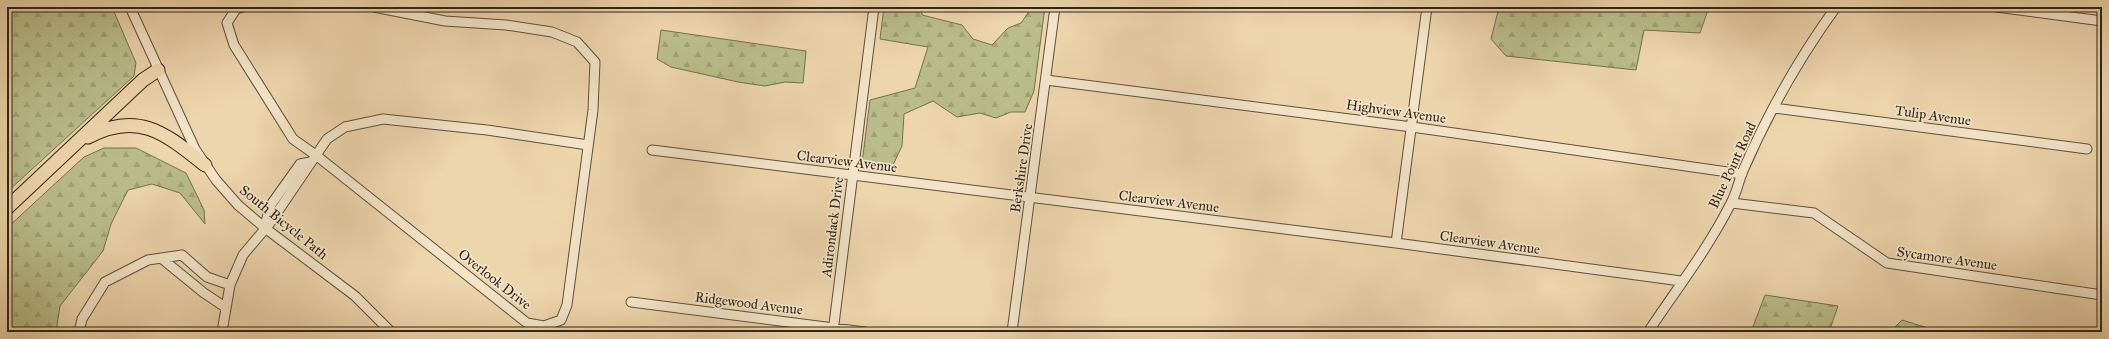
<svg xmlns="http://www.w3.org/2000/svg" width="2109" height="339" viewBox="0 0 2109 339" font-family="'IM FELL Great Primer',serif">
	<defs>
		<pattern id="forest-firs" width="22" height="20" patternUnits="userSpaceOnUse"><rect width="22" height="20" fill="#b9bd89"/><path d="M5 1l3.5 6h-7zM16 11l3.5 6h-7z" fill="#9fa276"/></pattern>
	</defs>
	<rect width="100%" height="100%" fill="#edd5ac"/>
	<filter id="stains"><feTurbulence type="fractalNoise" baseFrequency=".005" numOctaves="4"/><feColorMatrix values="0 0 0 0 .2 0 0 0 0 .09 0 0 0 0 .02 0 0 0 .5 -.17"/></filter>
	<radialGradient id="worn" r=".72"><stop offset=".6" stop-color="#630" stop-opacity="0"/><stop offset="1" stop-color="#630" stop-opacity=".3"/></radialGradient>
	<path fill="url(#forest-firs)" stroke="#747050" d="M 7,7 L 112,7 L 136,63 L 134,76 L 7,192 Z
		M 884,7 L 921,7 L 922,15 L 962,25 L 973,39 L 992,45 L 1008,28 L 1021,23 L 1032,7 L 1045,7 L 1034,91 L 1025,112 L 1011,112 L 996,118 L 980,113 L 957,117 L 933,101 L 904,114 L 902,146 L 892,167 L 862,163 L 870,100 L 915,88 L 928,47 L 880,39 Z
		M 1499,7 L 1709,7 L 1700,33 L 1644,30 L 1636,70 L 1506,56 L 1491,39 Z
		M 661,30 L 806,51 L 803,83 L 785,82 L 765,86 L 738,82 L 671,67 L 657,59 Z
		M 104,148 L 136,148 L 186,173 L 204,210 L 205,224 L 180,193 L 152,184 L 128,190 L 111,224 L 103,251 L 60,306 L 56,332 L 7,332 L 7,228 L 84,157 Z
		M 1765,295 L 1838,306 L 1829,332 L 1751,332 Z
		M 1902,320 L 1941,332 L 1890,332 Z"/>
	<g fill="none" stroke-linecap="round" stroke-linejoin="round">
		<defs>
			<path id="minor" d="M 130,7 L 195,149 L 216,180 L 238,205 L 265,228 L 355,296 L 391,332
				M 243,7 L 236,9 L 227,23 L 234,45 L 293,139 L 317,156 L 527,323 L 544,326 L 561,320 L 567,305 L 593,110 L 595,62 L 577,42 L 552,32 L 506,25 L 445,21 L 374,7
				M 1996,7 L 2102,21
				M 1046,80 L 1412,127 L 1742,174
				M 1774,108 L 2087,149
				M 652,150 L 1396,243 L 1681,281
				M 1732,203 L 1814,213 L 1887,263 L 2102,295
				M 265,226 L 270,206 L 300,164 L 310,162
				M 1396,243 L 1427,7
				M 161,258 L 204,293 L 225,307
				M 631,302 L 865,332
				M 79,332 L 82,319 L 105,282 L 148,260 L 182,255 L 207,277 L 230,285
				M 222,332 L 230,285 L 243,255 L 270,223 L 327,139 L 345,127 L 383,119 L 487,130 L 588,145
				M 833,332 L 874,7
				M 1012,332 L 1055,7
				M 1648,332 C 1676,290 1707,250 1730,205 C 1736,195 1738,184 1742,173 C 1767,115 1799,58 1836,7"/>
			<path id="highway" d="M 88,137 C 139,110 166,134 205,165
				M 7,208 L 143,80 L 158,70"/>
		</defs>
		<use href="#minor" stroke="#5f503d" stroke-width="11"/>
		<use href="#highway" stroke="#302418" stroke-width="15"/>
		<use href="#minor" stroke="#f3e4c9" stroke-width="9"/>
		<use href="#highway" stroke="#edd5ac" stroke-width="13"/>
	</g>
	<g text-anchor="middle" stroke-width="3.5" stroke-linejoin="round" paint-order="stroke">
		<g font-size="14" fill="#302418" stroke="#f3e4c9">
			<text transform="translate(1396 111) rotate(8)" y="5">Highview Avenue</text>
			<text transform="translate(1933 115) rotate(8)" y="5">Tulip Avenue</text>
			<text transform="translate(847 161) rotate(7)" y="5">Clearview Avenue</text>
			<text transform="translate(1732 165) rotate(-65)" y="5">Blue Point Road</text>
			<text transform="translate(1021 168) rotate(-82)" y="5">Berkshire Drive</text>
			<text transform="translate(1169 201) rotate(7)" y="5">Clearview Avenue</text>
			<text transform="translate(284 222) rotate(39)" y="5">South Bicycle Path</text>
			<text transform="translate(832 227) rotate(-83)" y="5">Adirondack Drive</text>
			<text transform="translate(1490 242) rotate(8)" y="5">Clearview Avenue</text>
			<text transform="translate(1947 258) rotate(8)" y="5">Sycamore Avenue</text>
			<text transform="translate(495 279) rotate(38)" y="5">Overlook Drive</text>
			<text transform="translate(749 303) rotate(7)" y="5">Ridgewood Avenue</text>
		</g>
	</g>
	<rect width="2109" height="339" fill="none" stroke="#edd5ac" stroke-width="24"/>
	<rect x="8" y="8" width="2093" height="323" fill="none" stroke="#302418" stroke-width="2"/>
	<rect x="12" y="12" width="2085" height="315" fill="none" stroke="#302418"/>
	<rect width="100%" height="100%" filter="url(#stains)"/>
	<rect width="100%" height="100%" fill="url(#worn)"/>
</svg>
